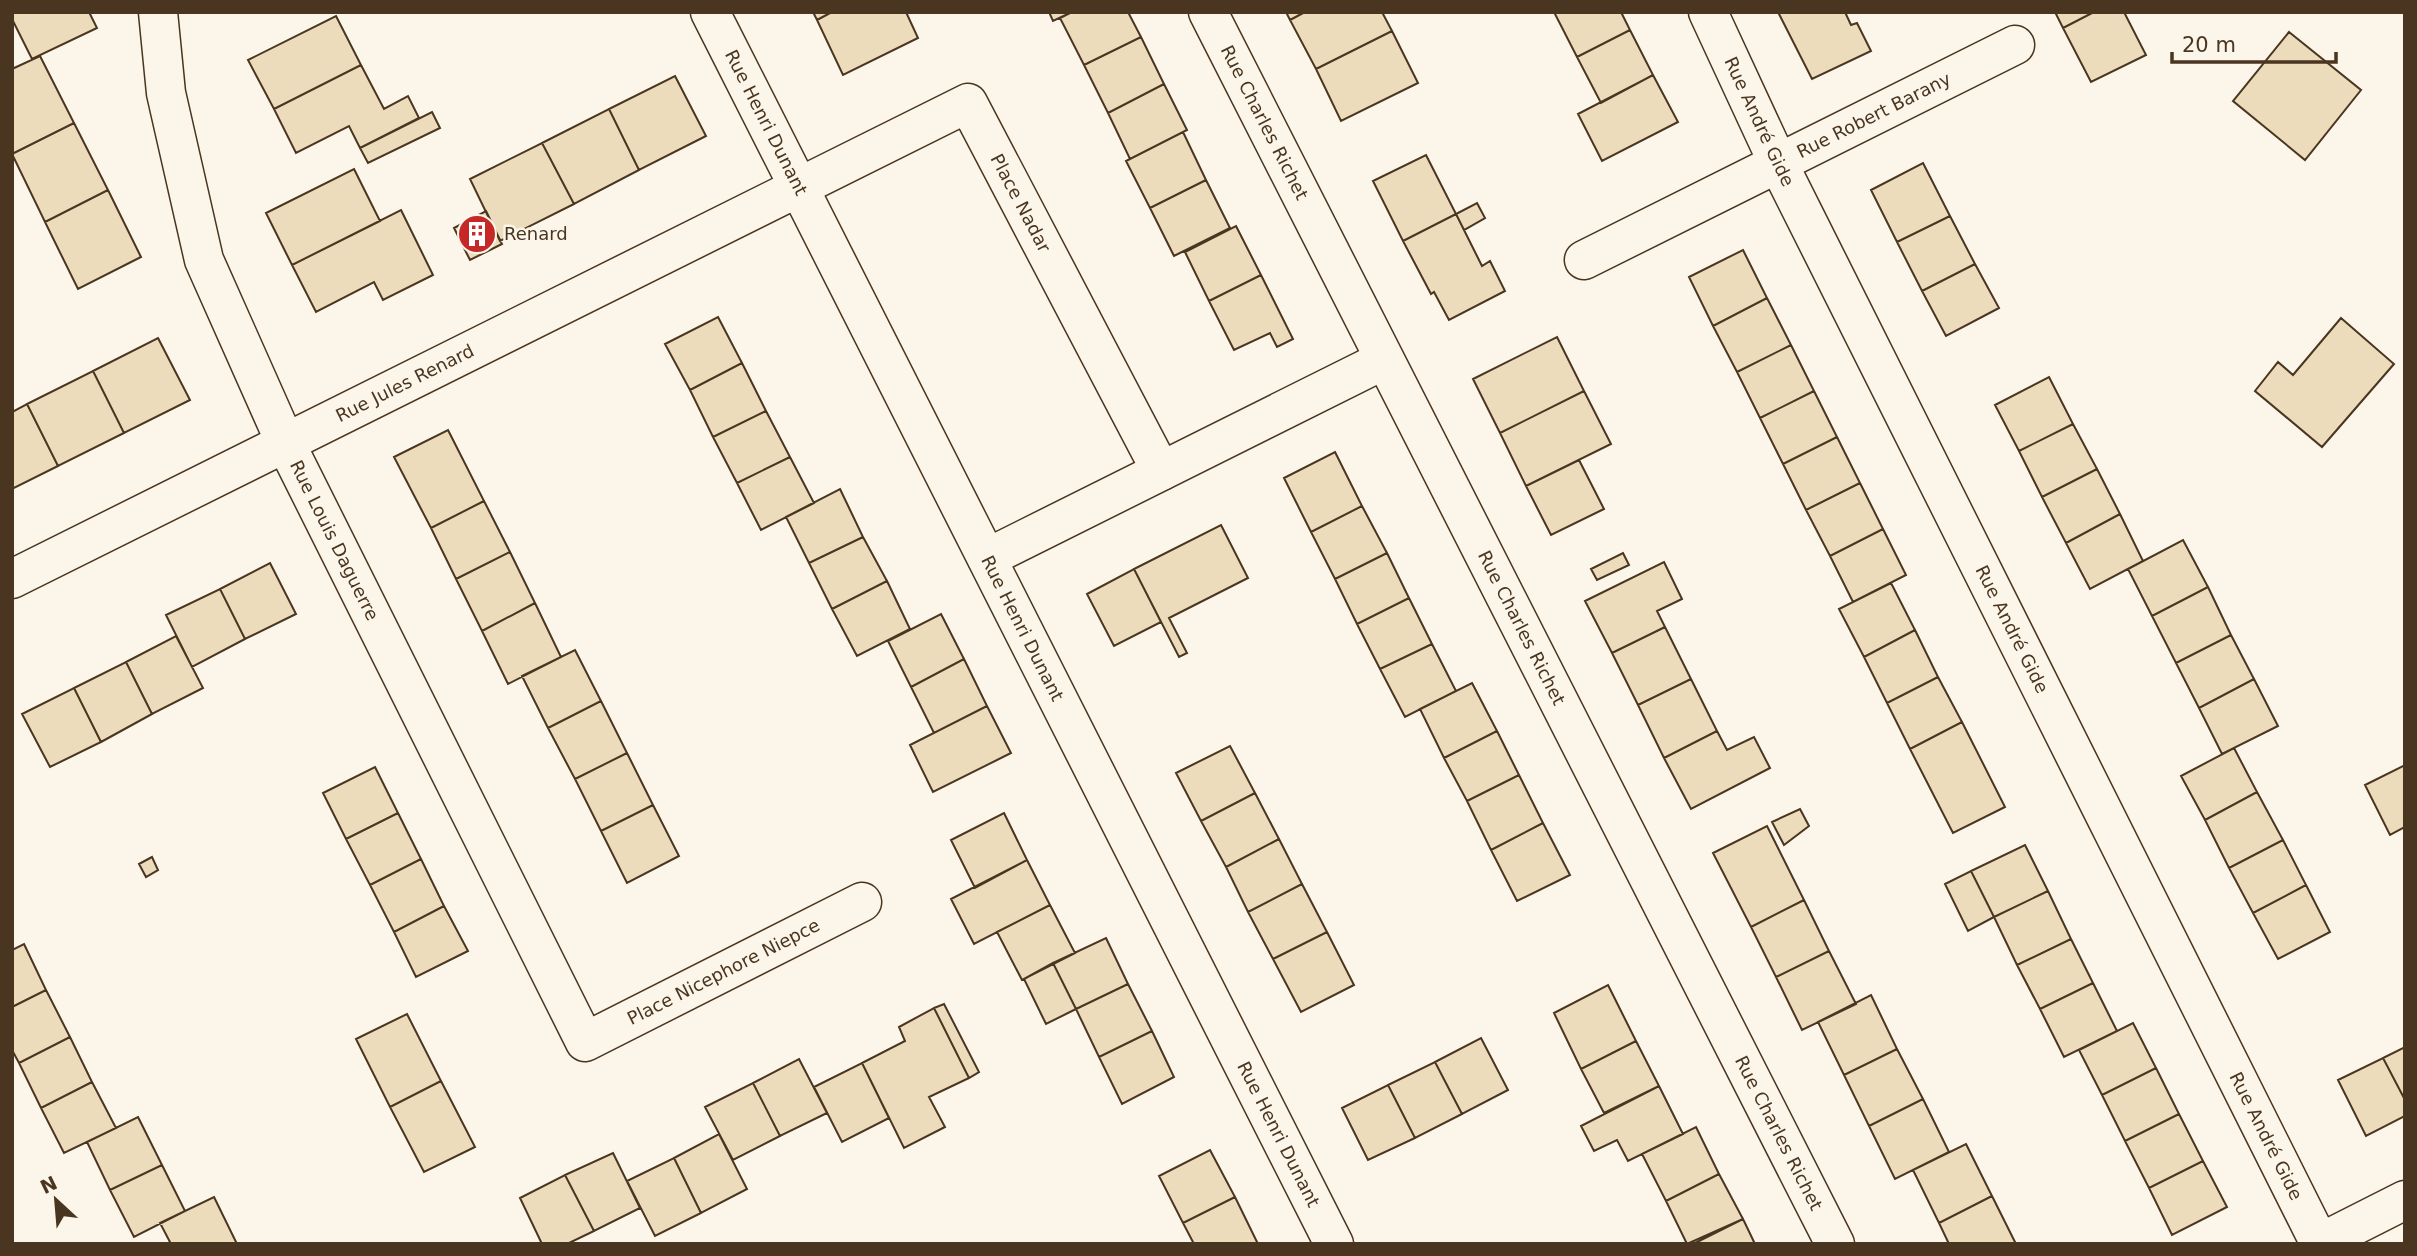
<svg xmlns="http://www.w3.org/2000/svg" width="2417" height="1256" viewBox="0 0 2417 1256" font-family="'DejaVu Sans',sans-serif">
	<rect width="100%" height="100%" fill="#fbf6e9"/>
	<path fill="#ecdcbc" stroke="#4a3520" stroke-width="2" d="M 12,12 L 89,12 L 97,28 L 32,59 L 12,19 Z
		M 813,12 L 832,12 L 817,20 Z
		M 832,12 L 906,12 L 918,38 L 843,75 L 817,20 Z
		M 1049,12 L 1072,12 L 1053,21 Z
		M 1072,12 L 1128,12 L 1141,37 L 1084,65 L 1060,18 Z
		M 1286,12 L 1305,12 L 1290,20 Z
		M 1305,12 L 1382,12 L 1392,31 L 1316,69 L 1290,20 Z
		M 1554,12 L 1621,12 L 1630,30 L 1577,57 Z
		M 1778,12 L 1845,12 L 1851,25 L 1857,23 L 1871,51 L 1812,79 Z
		M 2055,12 L 2094,12 L 2063,28 Z
		M 2094,12 L 2124,12 L 2146,55 L 2091,82 L 2063,28 Z
		M 336,16 L 361,65 L 274,109 L 248,60 Z
		M 1630,30 L 1653,75 L 1601,103 L 1577,57 Z
		M 1392,31 L 1418,83 L 1341,121 L 1316,69 Z
		M 2289,32 L 2361,90 L 2305,160 L 2233,101 Z
		M 1141,37 L 1164,84 L 1108,113 L 1084,65 Z
		M 40,56 L 74,123 L 12,154 L 12,69 Z
		M 361,65 L 384,109 L 408,96 L 419,118 L 360,148 L 349,126 L 296,153 L 274,109 Z
		M 1653,75 L 1678,122 L 1602,161 L 1578,114 Z
		M 675,76 L 706,136 L 639,170 L 609,109 Z
		M 1164,84 L 1187,130 L 1130,159 L 1108,113 Z
		M 609,109 L 639,170 L 574,204 L 542,143 Z
		M 432,112 L 440,128 L 368,163 L 360,148 Z
		M 74,123 L 108,190 L 45,222 L 12,154 Z
		M 1183,132 L 1206,180 L 1150,208 L 1126,161 Z
		M 542,143 L 574,204 L 500,241 L 470,179 Z
		M 1426,155 L 1456,214 L 1403,241 L 1373,181 Z
		M 1923,163 L 1950,216 L 1897,242 L 1871,190 Z
		M 354,169 L 380,221 L 292,265 L 266,213 Z
		M 1206,180 L 1230,228 L 1174,256 L 1150,208 Z
		M 108,190 L 141,257 L 78,289 L 45,222 Z
		M 1477,203 L 1485,218 L 1464,230 L 1456,214 Z
		M 401,210 L 433,275 L 383,300 L 374,282 L 316,312 L 292,265 Z
		M 486,211 L 502,244 L 470,260 L 454,228 Z
		M 1456,214 L 1482,266 L 1490,261 L 1505,291 L 1449,320 L 1434,292 L 1431,294 L 1403,241 Z
		M 1950,216 L 1975,264 L 1922,291 L 1897,242 Z
		M 1236,226 L 1261,275 L 1209,301 L 1185,252 Z
		M 1743,250 L 1767,298 L 1713,326 L 1689,277 Z
		M 1975,264 L 1999,308 L 1946,336 L 1922,291 Z
		M 1261,275 L 1293,339 L 1277,347 L 1270,333 L 1234,350 L 1209,301 Z
		M 1767,298 L 1791,345 L 1737,372 L 1713,326 Z
		M 718,317 L 742,363 L 690,390 L 665,344 Z
		M 2341,318 L 2394,364 L 2322,447 L 2255,391 L 2278,362 L 2293,375 Z
		M 1557,337 L 1584,391 L 1500,433 L 1473,379 Z
		M 158,338 L 190,400 L 124,433 L 93,371 Z
		M 1791,345 L 1814,391 L 1760,418 L 1737,372 Z
		M 742,363 L 766,411 L 713,437 L 690,390 Z
		M 93,371 L 124,433 L 58,466 L 27,404 Z
		M 2049,377 L 2073,424 L 2019,451 L 1995,405 Z
		M 1584,391 L 1611,444 L 1526,486 L 1500,433 Z
		M 1814,391 L 1837,437 L 1783,464 L 1760,418 Z
		M 27,404 L 58,466 L 12,489 L 12,412 Z
		M 766,411 L 790,457 L 737,483 L 713,437 Z
		M 2073,424 L 2097,469 L 2042,497 L 2019,451 Z
		M 448,430 L 484,501 L 431,528 L 394,457 Z
		M 1837,437 L 1860,483 L 1806,510 L 1783,464 Z
		M 1335,452 L 1362,506 L 1311,532 L 1284,478 Z
		M 790,457 L 814,503 L 761,530 L 737,483 Z
		M 1579,460 L 1604,509 L 1551,535 L 1526,486 Z
		M 2097,469 L 2120,514 L 2066,543 L 2042,497 Z
		M 1860,483 L 1883,529 L 1830,556 L 1806,510 Z
		M 840,489 L 863,537 L 809,563 L 786,517 Z
		M 484,501 L 510,552 L 456,579 L 431,528 Z
		M 1362,506 L 1387,553 L 1335,579 L 1311,532 Z
		M 2120,514 L 2143,561 L 2090,589 L 2066,543 Z
		M 1221,525 L 1248,578 L 1169,618 L 1187,653 L 1179,657 L 1134,569 Z
		M 1883,529 L 1906,575 L 1853,602 L 1830,556 Z
		M 863,537 L 887,581 L 832,609 L 809,563 Z
		M 2183,540 L 2208,587 L 2152,616 L 2128,569 Z
		M 510,552 L 535,603 L 482,631 L 456,579 Z
		M 1387,553 L 1409,598 L 1357,624 L 1335,579 Z
		M 1623,553 L 1629,565 L 1597,580 L 1591,569 Z
		M 1664,562 L 1682,599 L 1657,611 L 1665,627 L 1612,653 L 1585,601 Z
		M 270,563 L 296,614 L 245,639 L 220,589 Z
		M 1134,569 L 1161,622 L 1114,646 L 1087,594 Z
		M 887,581 L 910,629 L 857,656 L 832,609 Z
		M 1891,583 L 1915,630 L 1864,657 L 1839,609 Z
		M 2208,587 L 2231,635 L 2176,663 L 2152,616 Z
		M 220,589 L 245,639 L 192,667 L 166,615 Z
		M 1409,598 L 1432,644 L 1380,669 L 1357,624 Z
		M 535,603 L 561,657 L 508,684 L 482,631 Z
		M 941,614 L 964,659 L 911,687 L 888,641 Z
		M 1665,627 L 1691,679 L 1638,705 L 1612,653 Z
		M 1915,630 L 1938,677 L 1887,703 L 1864,657 Z
		M 2231,635 L 2254,679 L 2199,708 L 2176,663 Z
		M 176,636 L 203,688 L 152,714 L 126,662 Z
		M 1432,644 L 1456,691 L 1405,717 L 1380,669 Z
		M 575,650 L 601,701 L 548,728 L 522,676 Z
		M 964,659 L 987,706 L 934,733 L 911,687 Z
		M 126,662 L 152,714 L 101,742 L 74,688 Z
		M 1938,677 L 1962,722 L 1910,749 L 1887,703 Z
		M 1691,679 L 1717,731 L 1664,758 L 1638,705 Z
		M 2254,679 L 2278,726 L 2222,754 L 2199,708 Z
		M 1472,683 L 1497,731 L 1444,758 L 1420,709 Z
		M 74,688 L 101,742 L 50,767 L 22,714 Z
		M 601,701 L 627,753 L 575,779 L 548,728 Z
		M 987,706 L 1011,753 L 933,792 L 910,745 Z
		M 1962,722 L 2005,807 L 1953,833 L 1910,749 Z
		M 1497,731 L 1519,775 L 1467,801 L 1444,758 Z
		M 1717,731 L 1727,750 L 1754,737 L 1770,768 L 1691,809 L 1664,758 Z
		M 1230,746 L 1255,793 L 1201,821 L 1176,773 Z
		M 2234,748 L 2257,792 L 2205,820 L 2181,776 Z
		M 627,753 L 653,805 L 601,831 L 575,779 Z
		M 2405,765 L 2405,827 L 2390,835 L 2365,785 Z
		M 375,767 L 398,813 L 346,839 L 323,793 Z
		M 1519,775 L 1543,823 L 1491,850 L 1467,801 Z
		M 2257,792 L 2283,840 L 2229,868 L 2205,820 Z
		M 1255,793 L 1279,839 L 1226,867 L 1201,821 Z
		M 653,805 L 679,856 L 627,883 L 601,831 Z
		M 1800,809 L 1809,826 L 1784,845 L 1772,822 Z
		M 398,813 L 421,859 L 370,885 L 346,839 Z
		M 1004,813 L 1027,860 L 975,888 L 951,840 Z
		M 1543,823 L 1570,875 L 1517,901 L 1491,850 Z
		M 1767,826 L 1804,900 L 1751,927 L 1713,853 Z
		M 1279,839 L 1302,884 L 1248,912 L 1226,867 Z
		M 2283,840 L 2306,885 L 2253,913 L 2229,868 Z
		M 2025,845 L 2048,891 L 1994,917 L 1971,871 Z
		M 152,857 L 158,870 L 146,877 L 139,864 Z
		M 421,859 L 444,906 L 394,932 L 370,885 Z
		M 1027,860 L 1050,905 L 974,944 L 951,899 Z
		M 1971,871 L 1994,917 L 1968,931 L 1945,884 Z
		M 1302,884 L 1327,932 L 1273,959 L 1248,912 Z
		M 2306,885 L 2330,932 L 2278,959 L 2253,913 Z
		M 2048,891 L 2071,939 L 2017,965 L 1994,917 Z
		M 1804,900 L 1829,951 L 1776,977 L 1751,927 Z
		M 1050,905 L 1075,953 L 1022,980 L 997,932 Z
		M 444,906 L 468,951 L 416,977 L 394,932 Z
		M 1327,932 L 1354,985 L 1301,1012 L 1273,959 Z
		M 1106,938 L 1128,984 L 1076,1009 L 1053,963 Z
		M 2071,939 L 2093,983 L 2040,1009 L 2017,965 Z
		M 24,944 L 46,990 L 12,1007 L 12,950 Z
		M 1829,951 L 1856,1004 L 1802,1030 L 1776,977 Z
		M 1053,963 L 1076,1009 L 1046,1024 L 1024,979 Z
		M 2093,983 L 2117,1031 L 2064,1057 L 2040,1009 Z
		M 1128,984 L 1152,1031 L 1099,1057 L 1076,1009 Z
		M 1608,985 L 1636,1041 L 1581,1069 L 1554,1013 Z
		M 46,990 L 70,1037 L 19,1063 L 12,1050 L 12,1007 Z
		M 1871,995 L 1897,1049 L 1844,1075 L 1818,1022 Z
		M 944,1004 L 979,1072 L 969,1078 L 934,1008 Z
		M 934,1008 L 969,1078 L 929,1097 L 945,1127 L 904,1148 L 862,1063 L 905,1041 L 899,1027 Z
		M 407,1014 L 441,1081 L 390,1107 L 356,1039 Z
		M 2133,1023 L 2156,1068 L 2102,1095 L 2079,1050 Z
		M 1152,1031 L 1174,1077 L 1122,1104 L 1099,1057 Z
		M 70,1037 L 92,1082 L 41,1108 L 19,1063 Z
		M 1481,1038 L 1508,1090 L 1462,1114 L 1435,1062 Z
		M 1636,1041 L 1659,1086 L 1604,1113 L 1581,1069 Z
		M 2405,1047 L 2405,1100 L 2383,1058 Z
		M 1897,1049 L 1923,1099 L 1869,1126 L 1844,1075 Z
		M 2383,1058 L 2405,1100 L 2405,1116 L 2366,1136 L 2338,1080 Z
		M 799,1059 L 827,1113 L 780,1136 L 753,1083 Z
		M 1435,1062 L 1462,1114 L 1415,1138 L 1388,1085 Z
		M 862,1063 L 889,1118 L 842,1142 L 814,1087 Z
		M 2156,1068 L 2179,1114 L 2125,1141 L 2102,1095 Z
		M 441,1081 L 475,1147 L 424,1172 L 390,1107 Z
		M 92,1082 L 116,1128 L 64,1153 L 41,1108 Z
		M 753,1083 L 780,1136 L 733,1160 L 705,1107 Z
		M 1388,1085 L 1415,1138 L 1368,1160 L 1342,1108 Z
		M 1659,1086 L 1683,1134 L 1628,1161 L 1617,1140 L 1594,1151 L 1581,1126 Z
		M 1923,1099 L 1949,1152 L 1895,1179 L 1869,1126 Z
		M 2179,1114 L 2203,1161 L 2149,1188 L 2125,1141 Z
		M 138,1117 L 162,1165 L 110,1190 L 87,1142 Z
		M 1696,1127 L 1719,1174 L 1666,1201 L 1642,1154 Z
		M 719,1134 L 747,1189 L 701,1213 L 674,1158 Z
		M 1966,1144 L 1992,1196 L 1939,1223 L 1913,1170 Z
		M 1210,1150 L 1235,1197 L 1183,1223 L 1159,1176 Z
		M 613,1153 L 640,1208 L 594,1231 L 565,1175 Z
		M 674,1158 L 701,1213 L 655,1236 L 627,1181 Z
		M 2203,1161 L 2227,1207 L 2172,1235 L 2149,1188 Z
		M 162,1165 L 185,1211 L 134,1237 L 110,1190 Z
		M 1719,1174 L 1743,1219 L 1687,1244 L 1666,1201 Z
		M 565,1175 L 594,1231 L 567,1244 L 542,1244 L 520,1198 Z
		M 1992,1196 L 2016,1244 L 1949,1244 L 1939,1223 Z
		M 214,1197 L 237,1244 L 171,1244 L 160,1223 Z
		M 1235,1197 L 1258,1244 L 1194,1244 L 1183,1223 Z
		M 1743,1219 L 1755,1244 L 1693,1244 Z"/>
	<g fill="none" stroke-linecap="round" stroke-linejoin="round">
		<defs>
			<g id="minor">
				<path id="s1" d="M 158,12 L 166,93 L 204,260 L 285,442 L 585,1042 L 862,902"/>
				<path id="s2" d="M 710,12 L 1334,1244"/>
				<path id="s3" d="M 1208,12 L 1835,1244"/>
				<path id="s4" d="M 1708,12 L 1778,163 L 2320,1244"/>
				<path id="s5" d="M 1584,260 L 2015,45"/>
				<path d="M 987,558 L 1384,360"/>
				<path id="s6" d="M 12,579 L 968,103 L 1161,471"/>
				<path d="M 2318,1244 L 2405,1200"/>
			</g>
		</defs>
		<use href="#minor" stroke="#4a3520" stroke-width="41"/>
		<use href="#minor" stroke="#fbf6e9" stroke-width="38"/>
	</g>
	<defs>
		<symbol id="building-disc" viewBox="-11 -11 22 22"><circle r="9.5" fill="#c62828" stroke="#fbf6e9"/><path d="M-4-6H4V6H1V3H-1V6H-4ZM-2.5-4.3h1.7v1.8h-1.7ZM.8-4.3h1.7v1.8H.8ZM-2.5-1h1.7V.8h-1.7ZM.8-1h1.7V.8H.8Z" fill="#fff"/></symbol>
	</defs>
	<g fill-rule="evenodd">
		<use href="#building-disc" x="455" y="212" width="44" height="44"/>
	</g>
	<g text-anchor="middle" stroke-width="5" stroke-linejoin="round" paint-order="stroke">
		<g font-size="18" fill="#4a3520" stroke="#fbf6e9">
			<text dy="6" stroke="none"><textPath href="#s5" startOffset="324">Rue Robert Barany</textPath></text>
			<text dy="6" stroke="none"><textPath href="#s4" startOffset="121">Rue André Gide</textPath></text>
			<text dy="6" stroke="none"><textPath href="#s2" startOffset="124">Rue Henri Dunant</textPath></text>
			<text dy="6" stroke="none"><textPath href="#s3" startOffset="124">Rue Charles Richet</textPath></text>
			<text dy="6" stroke="none"><textPath href="#s6" startOffset="1181">Place Nadar</textPath></text>
			<text dy="6" stroke="none"><textPath href="#s6" startOffset="439">Rue Jules Renard</textPath></text>
			<text dy="6" stroke="none"><textPath href="#s1" startOffset="562">Rue Louis Daguerre</textPath></text>
			<text dy="6" stroke="none"><textPath href="#s2" startOffset="691">Rue Henri Dunant</textPath></text>
			<text dy="6" stroke="none"><textPath href="#s3" startOffset="691">Rue Charles Richet</textPath></text>
			<text dy="6" stroke="none"><textPath href="#s4" startOffset="688">Rue André Gide</textPath></text>
			<text dy="6" stroke="none"><textPath href="#s1" startOffset="1278">Place Nicephore Niepce</textPath></text>
			<text dy="6" stroke="none"><textPath href="#s3" startOffset="1258">Rue Charles Richet</textPath></text>
			<text dy="6" stroke="none"><textPath href="#s2" startOffset="1258">Rue Henri Dunant</textPath></text>
			<text dy="6" stroke="none"><textPath href="#s4" startOffset="1255">Rue André Gide</textPath></text>
		</g>
		<g font-size="18" fill="#4a3520" stroke="#fbf6e9" text-anchor="start">
			<text x="504" y="240">Renard</text>
		</g>
	</g>
	<rect width="2417" height="1256" fill="none" stroke="#4a3520" stroke-width="28"/>
	<g transform="translate(56 1200) rotate(334)" stroke="#fbf6e9" stroke-width="5" paint-order="stroke">
	<path d="M0-5L12 26L0 18L-12 26Z" fill="#4a3520"/>
	<text y="-10" font-size="19" font-weight="bold" text-anchor="middle" fill="#4a3520">N</text>
	</g>
	<path d="M2172 52v10h164v-10" fill="none" stroke="#4a3520" stroke-width="3.5"/>
	<text x="2182" y="52" font-size="21" fill="#4a3520" stroke="#fbf6e9" stroke-width="5" paint-order="stroke">20 m</text>
</svg>
